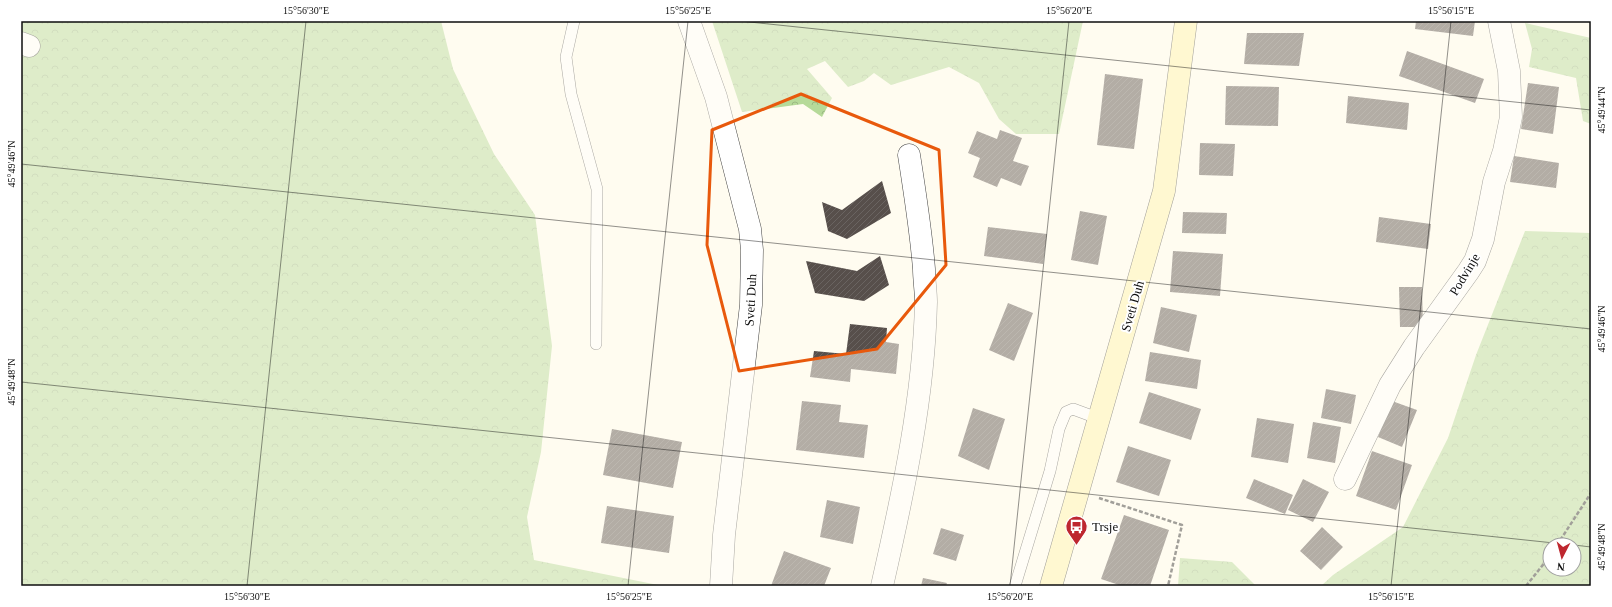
<svg xmlns="http://www.w3.org/2000/svg" width="1612" height="607" viewBox="0 0 1612 607" font-family="'Times New Roman',serif">
	<defs>
		<pattern id="forest-crowns" width="20" height="18" patternUnits="userSpaceOnUse"><rect width="20" height="18" fill="#b6da99"/><path d="M2 6a3 3 0 1 1 6 0M12 15a3 3 0 1 1 6 0" fill="none" stroke="#9bba83"/></pattern>
		<pattern id="building-hatch" width="6" height="6" patternUnits="userSpaceOnUse"><rect width="6" height="6" fill="#574f4b"/><path d="M-1 1l2-2M0 6l6-6M5 7l2-2" fill="none" stroke="#6a6461"/></pattern>
	</defs>
	<rect width="100%" height="100%" fill="#fffcf0"/>
	<path fill="url(#forest-crowns)" fill-rule="evenodd" d="M 21,21 L 441,21 L 453,69 L 494,154 L 535,215 L 552,346 L 541,452 L 527,517 L 534,560 L 663,586 L 21,586 Z
		M 712,21 L 1083,21 L 1059,134 L 1016,134 L 999,119 L 979,83 L 949,67 L 891,85 L 874,73 L 864,81 L 848,87 L 825,61 L 807,69 L 832,98 L 822,117 L 803,104 L 742,112 Z
		M 1525,23 L 1591,38 L 1591,124 L 1583,121 L 1576,78 L 1529,67 L 1532,49 Z
		M 1525,231 L 1591,233 L 1591,586 L 1321,586 L 1333,575 L 1403,527 L 1448,438 L 1476,355 ZM 1550,545 L 1574,545 L 1574,569 L 1550,569 Z
		M 1180,558 L 1232,562 L 1256,586 L 1178,586 Z"/>
	<path fill="url(#building-hatch)" d="M 1416,21 L 1475,21 L 1473,36 L 1415,29 Z
		M 1247,33 L 1304,33 L 1299,66 L 1244,64 Z
		M 1407,51 L 1484,79 L 1475,103 L 1399,76 Z
		M 1105,74 L 1143,79 L 1134,149 L 1097,145 Z
		M 1528,83 L 1559,87 L 1553,134 L 1521,129 Z
		M 1226,86 L 1279,87 L 1278,126 L 1225,125 Z
		M 1348,96 L 1409,103 L 1407,130 L 1346,123 Z
		M 1000,130 L 1022,138 L 1013,161 L 1029,166 L 1021,186 L 1001,178 L 997,187 L 973,177 L 980,158 L 968,153 L 977,131 L 997,139 Z
		M 1200,143 L 1235,144 L 1233,176 L 1199,175 Z
		M 1514,156 L 1559,163 L 1556,188 L 1510,182 Z
		M 882,181 L 891,213 L 847,239 L 828,231 L 822,202 L 842,210 Z
		M 1080,211 L 1107,216 L 1098,265 L 1071,260 Z
		M 1183,212 L 1227,213 L 1226,234 L 1182,233 Z
		M 1379,217 L 1431,224 L 1428,249 L 1376,242 Z
		M 988,227 L 1047,234 L 1043,264 L 984,256 Z
		M 1173,251 L 1223,254 L 1220,296 L 1170,292 Z
		M 880,256 L 889,285 L 864,301 L 815,293 L 806,261 L 857,271 Z
		M 1399,287 L 1422,287 L 1423,327 L 1400,327 Z
		M 1008,303 L 1033,313 L 1014,361 L 989,350 Z
		M 1161,307 L 1197,315 L 1189,352 L 1153,343 Z
		M 850,324 L 887,328 L 886,342 L 899,344 L 896,374 L 851,369 L 850,382 L 810,377 L 814,351 L 846,354 Z
		M 1150,352 L 1201,360 L 1197,389 L 1145,381 Z
		M 1326,389 L 1356,395 L 1351,424 L 1321,418 Z
		M 1149,392 L 1201,409 L 1191,440 L 1139,423 Z
		M 802,401 L 841,405 L 839,422 L 868,425 L 864,458 L 796,450 Z
		M 1392,401 L 1417,410 L 1402,447 L 1378,437 Z
		M 973,408 L 1005,419 L 989,470 L 958,456 Z
		M 1257,418 L 1294,424 L 1288,463 L 1251,457 Z
		M 1313,422 L 1341,427 L 1335,463 L 1307,458 Z
		M 612,429 L 682,442 L 673,488 L 603,475 Z
		M 1128,446 L 1171,460 L 1159,496 L 1116,482 Z
		M 1372,451 L 1412,465 L 1396,510 L 1356,496 Z
		M 1254,479 L 1293,495 L 1285,514 L 1246,498 Z
		M 1303,479 L 1329,492 L 1313,522 L 1288,510 Z
		M 827,500 L 860,507 L 853,544 L 820,537 Z
		M 607,506 L 674,516 L 669,553 L 601,543 Z
		M 1124,515 L 1169,530 L 1150,586 L 1122,586 L 1101,579 Z
		M 1322,527 L 1343,547 L 1321,570 L 1300,551 Z
		M 941,528 L 964,535 L 956,561 L 933,554 Z
		M 784,551 L 831,568 L 824,586 L 771,586 Z
		M 923,578 L 947,583 L 946,586 L 921,586 Z"/>
	<g fill="none" stroke-linecap="round" stroke-linejoin="round">
		<defs>
			<path id="service" d="M 574,21 L 566,57 L 571,94 L 597,189 L 596,344
				M 1015,586 L 1050,471 L 1059,429 L 1066,412 L 1073,409 L 1100,419"/>
			<path id="minor" d="M 689,21 L 716,97 L 750,229 L 752,250 L 751,305 L 724,535 L 721,586
				M 21,43 L 29,46
				M 1345,479 L 1390,385 L 1414,347 L 1468,272 L 1475,261 L 1483,239 L 1494,182 L 1504,151 L 1511,117 L 1509,71 L 1499,21
				M 882,586 C 903,494 924,397 926,302 C 926,291 924,280 924,269 C 921,231 915,193 909,155"/>
			<path id="secondary" d="M 1051,586 L 1164,191 L 1186,21"/>
		</defs>
		<use href="#service" stroke="#414141" stroke-width="12"/>
		<use href="#minor" stroke="#414141" stroke-width="23"/>
		<use href="#secondary" stroke="#303030" stroke-width="23"/>
		<path stroke="#303030" stroke-width="2.5" stroke-dasharray="4 2" stroke-linecap="butt" d="M 1099,498 L 1182,525 L 1168,586
			M 1557,545 L 1591,493
			M 1526,586 L 1550,556"/>
		<use href="#service" stroke="#fff" stroke-width="11"/>
		<use href="#minor" stroke="#fff" stroke-width="22"/>
		<use href="#secondary" stroke="#fef4ac" stroke-width="22"/>
	</g>
	<path d="M0 0H1612V607H0ZM 801,94 L 939,150 L 946,265 L 877,349 L 739,371 L 707,245 L 712,130 Z" fill="#fffcf0" fill-opacity=".55" fill-rule="evenodd"/>
	<path fill="none" stroke="#e8590c" stroke-width="3" stroke-linejoin="round" d="M 801,94 L 939,150 L 946,265 L 877,349 L 739,371 L 707,245 L 712,130 Z"/>
	<path fill="none" stroke="#0e0e0e" stroke-width="1" stroke-opacity="0.45" d="M 740,21 L 1591,110M 21,164 L 1591,329M 21,382 L 1573,545M 1574,545 L 1591,547M 247,586 L 306,21M 628,586 L 688,21M 1010,586 L 1069,21M 1391,586 L 1451,21"/>
	<defs>
		<symbol id="bus-pin" viewBox="-11 -11 22 30"><path d="M0 17L-7.5 6A9.5 9.5 0 1 1 7.5 6Z" fill="#be272f" stroke="#fff"/><path d="M-5-6H5V4H4V6H2V4H-2V6H-4V4H-5ZM-3.5-4V0h7V-4ZM-3.5 1.2v1.5H-2V1.2ZM2 1.2v1.5H3.5V1.2Z" fill="#fff"/></symbol>
	</defs>
	<g fill-rule="evenodd">
		<use href="#bus-pin" x="1064" y="514" width="25" height="34"/>
	</g>
	<g text-anchor="middle" stroke-width="4" stroke-linejoin="round" paint-order="stroke">
		<g font-size="13" fill="#0e0e0e" stroke="#fff">
			<text transform="translate(1464 274) rotate(-59)" y="5">Podvinje</text>
			<text transform="translate(750 300) rotate(-87)" y="5">Sveti Duh</text>
			<text transform="translate(1132 306) rotate(-74)" y="5">Sveti Duh</text>
		</g>
		<g font-size="13" fill="#0e0e0e" stroke="#fff" text-anchor="start">
			<text x="1092" y="531">Trsje</text>
		</g>
	</g>
	<rect width="1612" height="607" fill="none" stroke="#ffffff" stroke-width="44"/>
	<g transform="translate(1562 557) rotate(186)"><circle r="19" fill="#ffffff" stroke="#9f9f9f"/>
	<path d="M0-3L7 15L0 10L-7 15Z" fill="#be272f"/>
	<text y="-6" font-size="11" font-weight="bold" text-anchor="middle" fill="#0e0e0e">N</text>
	</g>
	<rect x="22" y="22" width="1568" height="563" fill="none" stroke="#0e0e0e" stroke-width="1.5"/>
	<g font-size="10" text-anchor="middle" fill="#0e0e0e">
		<text x="306" y="14">15°56'30"E</text>
		<text x="688" y="14">15°56'25"E</text>
		<text x="1069" y="14">15°56'20"E</text>
		<text x="1451" y="14">15°56'15"E</text>
		<text transform="translate(1601 110) rotate(-90)" y="4">45°49'44"N</text>
		<text transform="translate(11 164) rotate(-90)" y="4">45°49'46"N</text>
		<text transform="translate(1601 329) rotate(-90)" y="4">45°49'46"N</text>
		<text transform="translate(11 382) rotate(-90)" y="4">45°49'48"N</text>
		<text transform="translate(1601 547) rotate(-90)" y="4">45°49'48"N</text>
		<text x="247" y="600">15°56'30"E</text>
		<text x="629" y="600">15°56'25"E</text>
		<text x="1010" y="600">15°56'20"E</text>
		<text x="1391" y="600">15°56'15"E</text>
	</g>
</svg>
